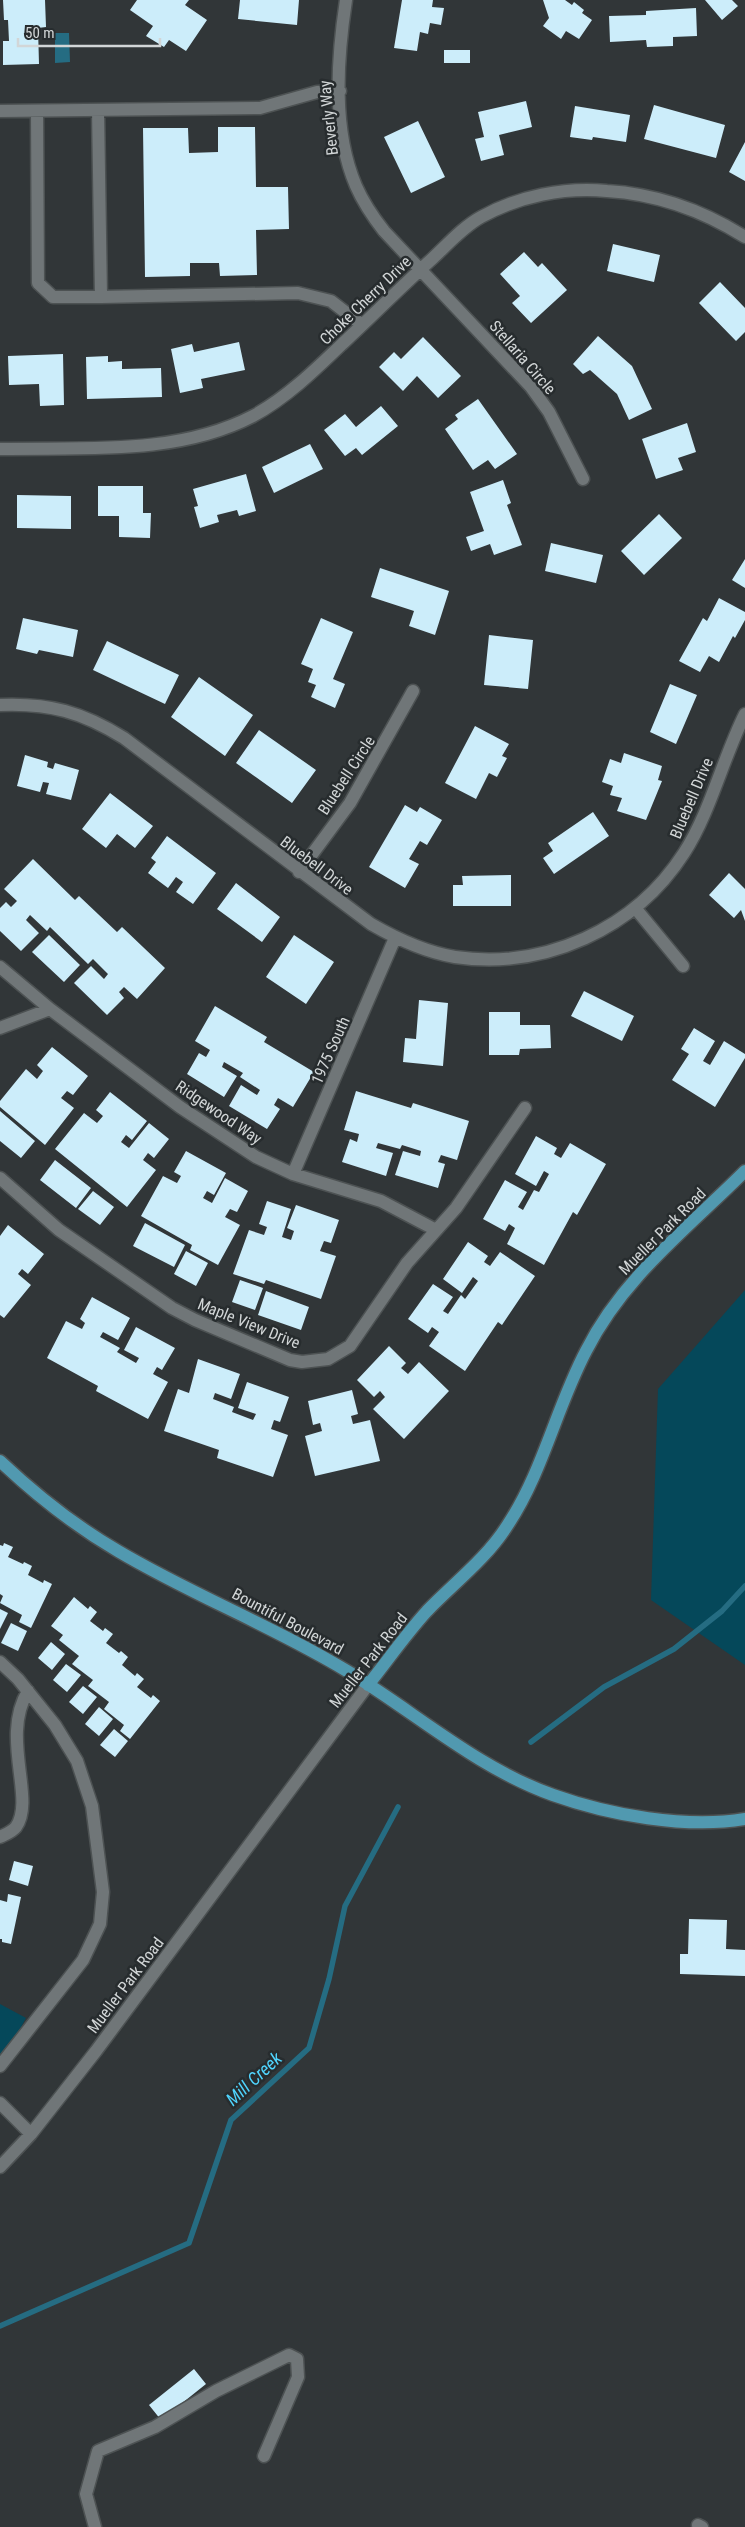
<svg xmlns="http://www.w3.org/2000/svg" width="745" height="2527" viewBox="0 0 745 2527" font-family="'Roboto Condensed',sans-serif">
	<rect width="100%" height="100%" fill="#313638"/>
	<path fill="#05485a" d="M 745,1290 L 745,1665 L 651,1600 L 658,1389 Z
		M 0,2004 L 26,2018 L 0,2066 Z"/>
	<path fill="#256c82" d="M 55,33 L 69,33 L 70,62 L 55,63 Z"/>
	<g fill="none" stroke-linecap="round" stroke-linejoin="round">
		<path stroke="#256c82" stroke-width="5.5" d="M 531,1742 L 604,1687 L 674,1649 L 722,1611 L 745,1586
			M 0,2326 L 189,2243 L 231,2120 L 309,2048 L 329,1979 L 345,1906 L 398,1807"/>
	</g>
	<path fill="#ccedfa" d="M 3,0 L 45,0 L 46,27 L 38,28 L 39,64 L 3,65 L 3,41 L 9,41 L 8,20 L 4,20 Z
		M 137,0 L 189,0 L 185,5 L 207,20 L 186,51 L 169,40 L 164,47 L 146,36 L 153,26 L 130,10 Z
		M 240,0 L 299,0 L 297,25 L 238,19 Z
		M 402,0 L 433,0 L 432,7 L 444,8 L 441,25 L 430,23 L 428,34 L 420,32 L 417,51 L 394,48 Z
		M 543,0 L 565,0 L 572,5 L 574,2 L 584,10 L 582,13 L 592,20 L 579,39 L 566,31 L 561,39 L 543,26 L 549,18 Z
		M 705,0 L 732,0 L 738,6 L 722,20 Z
		M 696,8 L 697,36 L 673,37 L 673,46 L 647,47 L 646,40 L 610,42 L 609,16 L 646,15 L 646,11 Z
		M 444,50 L 470,50 L 470,63 L 444,63 Z
		M 526,101 L 532,127 L 499,135 L 504,155 L 481,161 L 475,139 L 484,137 L 478,112 Z
		M 654,105 L 725,125 L 716,158 L 644,139 Z
		M 575,106 L 630,115 L 626,142 L 593,137 L 592,140 L 570,137 Z
		M 418,121 L 445,177 L 411,193 L 384,137 Z
		M 218,127 L 255,127 L 256,187 L 288,187 L 289,229 L 256,230 L 257,275 L 220,276 L 219,263 L 190,263 L 190,276 L 145,277 L 143,128 L 188,128 L 189,153 L 218,152 Z
		M 745,142 L 745,181 L 729,172 Z
		M 613,244 L 660,255 L 654,282 L 607,271 Z
		M 524,252 L 538,267 L 542,263 L 567,290 L 531,323 L 512,303 L 520,296 L 500,274 Z
		M 720,282 L 745,308 L 745,332 L 736,341 L 699,303 Z
		M 598,336 L 632,366 L 652,409 L 629,420 L 617,394 L 590,370 L 583,374 L 573,364 Z
		M 423,337 L 461,376 L 438,398 L 417,376 L 403,391 L 379,367 L 394,352 L 401,359 Z
		M 239,342 L 245,370 L 201,379 L 203,388 L 180,393 L 171,349 L 192,344 L 194,352 Z
		M 63,354 L 64,405 L 40,406 L 39,384 L 9,385 L 8,356 Z
		M 108,356 L 108,362 L 122,361 L 122,369 L 161,368 L 162,397 L 87,399 L 86,357 Z
		M 478,399 L 517,454 L 495,469 L 488,460 L 473,470 L 445,429 L 458,419 L 455,415 Z
		M 381,406 L 398,426 L 362,455 L 356,448 L 345,456 L 324,430 L 345,414 L 356,427 Z
		M 687,423 L 696,452 L 678,458 L 683,470 L 656,479 L 642,439 Z
		M 310,444 L 323,469 L 274,493 L 262,467 Z
		M 246,474 L 256,511 L 239,516 L 237,510 L 217,515 L 219,522 L 200,528 L 194,507 L 198,506 L 193,489 Z
		M 503,480 L 511,503 L 507,505 L 522,545 L 494,555 L 490,544 L 471,551 L 466,537 L 484,531 L 470,492 Z
		M 98,486 L 143,486 L 143,513 L 151,513 L 150,538 L 119,537 L 119,516 L 98,516 Z
		M 17,495 L 71,496 L 71,529 L 17,528 Z
		M 659,514 L 682,538 L 644,575 L 621,551 Z
		M 551,543 L 603,555 L 596,583 L 545,571 Z
		M 745,559 L 745,588 L 732,580 Z
		M 380,568 L 449,591 L 435,635 L 409,626 L 414,611 L 371,597 Z
		M 719,598 L 745,612 L 745,620 L 735,638 L 733,636 L 719,662 L 709,656 L 700,672 L 679,661 L 703,618 L 707,621 Z
		M 23,618 L 78,630 L 73,657 L 39,650 L 37,654 L 16,649 Z
		M 321,618 L 353,632 L 333,679 L 345,684 L 335,708 L 311,697 L 316,685 L 308,682 L 313,669 L 301,664 Z
		M 489,635 L 533,640 L 528,689 L 484,685 Z
		M 107,641 L 179,675 L 165,704 L 93,670 Z
		M 199,677 L 253,715 L 225,756 L 171,717 Z
		M 670,684 L 697,695 L 676,744 L 650,732 Z
		M 475,726 L 509,744 L 502,756 L 507,758 L 497,777 L 489,773 L 476,799 L 445,783 Z
		M 259,730 L 316,770 L 292,803 L 236,763 Z
		M 624,753 L 662,766 L 658,780 L 662,781 L 646,820 L 617,811 L 622,798 L 610,795 L 613,786 L 602,782 L 610,759 L 621,763 Z
		M 25,755 L 48,762 L 47,767 L 53,769 L 55,763 L 79,770 L 71,800 L 46,794 L 49,783 L 43,782 L 40,792 L 17,786 Z
		M 110,793 L 153,826 L 135,848 L 117,834 L 106,848 L 82,829 Z
		M 405,805 L 417,812 L 420,807 L 442,820 L 427,845 L 420,841 L 409,859 L 419,864 L 405,888 L 369,867 Z
		M 593,812 L 609,836 L 554,874 L 543,858 L 553,851 L 548,843 Z
		M 167,836 L 216,873 L 193,904 L 176,892 L 183,882 L 176,877 L 168,888 L 148,873 L 156,862 L 151,858 Z
		M 33,859 L 75,900 L 79,896 L 117,932 L 122,927 L 165,968 L 137,999 L 124,987 L 119,992 L 124,998 L 107,1015 L 74,983 L 91,966 L 104,979 L 108,974 L 93,959 L 88,964 L 50,927 L 47,931 L 30,915 L 26,920 L 39,933 L 21,951 L 0,931 L 0,908 L 6,902 L 11,907 L 17,901 L 4,889 Z
		M 729,873 L 745,889 L 745,921 L 741,910 L 734,918 L 709,895 Z
		M 511,875 L 511,906 L 453,906 L 453,885 L 463,885 L 462,876 Z
		M 236,883 L 280,917 L 262,942 L 217,909 Z
		M 49,935 L 80,965 L 64,982 L 32,952 Z
		M 294,935 L 334,962 L 306,1004 L 266,977 Z
		M 584,991 L 634,1016 L 622,1041 L 571,1016 Z
		M 419,1000 L 448,1003 L 443,1066 L 403,1062 L 405,1038 L 416,1039 Z
		M 215,1006 L 267,1037 L 264,1042 L 314,1072 L 293,1107 L 278,1098 L 274,1105 L 280,1109 L 267,1129 L 229,1106 L 241,1085 L 257,1095 L 260,1090 L 240,1077 L 243,1073 L 224,1062 L 222,1067 L 237,1076 L 224,1097 L 187,1074 L 199,1053 L 206,1057 L 210,1050 L 195,1041 Z
		M 489,1012 L 520,1012 L 520,1025 L 550,1025 L 551,1048 L 520,1049 L 519,1055 L 489,1055 Z
		M 694,1028 L 715,1041 L 703,1061 L 710,1065 L 724,1041 L 745,1054 L 745,1058 L 715,1107 L 672,1080 L 689,1054 L 681,1049 Z
		M 52,1047 L 88,1076 L 73,1095 L 67,1091 L 61,1098 L 74,1108 L 45,1145 L 0,1107 L 0,1101 L 26,1069 L 37,1079 L 43,1071 L 37,1065 Z
		M 356,1091 L 411,1108 L 413,1103 L 469,1121 L 457,1160 L 441,1155 L 438,1162 L 445,1164 L 438,1188 L 395,1175 L 403,1151 L 420,1156 L 421,1151 L 402,1145 L 400,1149 L 378,1143 L 376,1148 L 393,1153 L 386,1176 L 342,1162 L 350,1139 L 357,1142 L 359,1134 L 344,1130 Z
		M 110,1092 L 147,1121 L 132,1140 L 126,1135 L 121,1142 L 129,1148 L 149,1123 L 169,1139 L 154,1158 L 148,1153 L 143,1160 L 156,1170 L 127,1207 L 55,1149 L 84,1113 L 97,1123 L 103,1116 L 96,1110 Z
		M 0,1111 L 35,1141 L 21,1158 L 0,1141 Z
		M 536,1136 L 557,1148 L 554,1154 L 561,1158 L 570,1143 L 606,1164 L 577,1215 L 573,1212 L 544,1265 L 507,1244 L 515,1228 L 509,1224 L 505,1231 L 483,1219 L 505,1180 L 527,1192 L 518,1207 L 523,1210 L 534,1190 L 539,1192 L 549,1174 L 544,1171 L 536,1186 L 515,1174 Z
		M 186,1151 L 226,1173 L 214,1195 L 207,1191 L 203,1198 L 212,1203 L 225,1178 L 248,1191 L 237,1212 L 230,1209 L 225,1217 L 240,1225 L 218,1265 L 190,1250 L 192,1245 L 141,1216 L 163,1176 L 177,1183 L 181,1176 L 174,1172 Z
		M 55,1160 L 91,1188 L 76,1208 L 40,1180 Z
		M 93,1191 L 114,1207 L 100,1225 L 78,1209 Z
		M 267,1201 L 291,1209 L 282,1237 L 291,1240 L 294,1231 L 287,1228 L 296,1205 L 339,1220 L 331,1243 L 324,1241 L 320,1251 L 336,1256 L 321,1299 L 266,1280 L 264,1284 L 233,1274 L 249,1230 L 264,1235 L 267,1227 L 259,1224 Z
		M 145,1223 L 185,1245 L 174,1267 L 133,1246 Z
		M 8,1225 L 44,1254 L 28,1274 L 22,1269 L 18,1274 L 31,1285 L 4,1318 L 0,1315 L 0,1236 Z
		M 468,1242 L 488,1256 L 484,1262 L 490,1266 L 500,1252 L 535,1276 L 502,1325 L 498,1322 L 465,1371 L 429,1346 L 439,1332 L 432,1327 L 428,1333 L 408,1319 L 433,1284 L 453,1297 L 443,1311 L 448,1314 L 461,1295 L 465,1299 L 478,1281 L 473,1277 L 462,1293 L 443,1279 Z
		M 186,1251 L 208,1263 L 196,1286 L 174,1274 Z
		M 240,1280 L 263,1288 L 255,1310 L 232,1302 Z
		M 266,1291 L 309,1307 L 301,1330 L 258,1315 Z
		M 92,1297 L 130,1318 L 118,1340 L 103,1332 L 100,1337 L 120,1348 L 117,1352 L 136,1363 L 139,1358 L 124,1350 L 136,1327 L 175,1348 L 162,1370 L 157,1367 L 153,1374 L 168,1382 L 148,1419 L 96,1391 L 98,1386 L 47,1358 L 66,1321 L 82,1329 L 85,1323 L 80,1319 Z
		M 389,1346 L 406,1363 L 401,1368 L 408,1374 L 419,1362 L 449,1391 L 404,1439 L 373,1409 L 385,1397 L 380,1391 L 374,1397 L 357,1380 Z
		M 198,1359 L 240,1374 L 231,1399 L 215,1393 L 213,1399 L 234,1407 L 232,1412 L 253,1420 L 256,1414 L 238,1408 L 247,1382 L 289,1397 L 280,1422 L 274,1420 L 271,1429 L 288,1435 L 273,1477 L 217,1458 L 219,1450 L 164,1431 L 178,1389 L 189,1393 Z
		M 352,1390 L 358,1414 L 351,1416 L 353,1424 L 370,1420 L 380,1461 L 315,1476 L 305,1436 L 322,1431 L 320,1423 L 313,1425 L 308,1401 Z
		M 4,1543 L 13,1547 L 8,1557 L 23,1564 L 24,1562 L 32,1566 L 28,1575 L 43,1583 L 44,1580 L 52,1584 L 31,1628 L 19,1622 L 22,1615 L 0,1603 L 3,1596 L 0,1594 L 0,1545 L 3,1546 Z
		M 74,1597 L 88,1609 L 90,1606 L 97,1612 L 90,1621 L 103,1631 L 105,1628 L 113,1634 L 106,1643 L 119,1653 L 121,1651 L 128,1657 L 122,1665 L 135,1676 L 137,1673 L 144,1679 L 137,1687 L 151,1698 L 153,1695 L 160,1701 L 130,1739 L 120,1731 L 124,1725 L 104,1709 L 109,1702 L 88,1686 L 93,1680 L 72,1664 L 79,1656 L 59,1640 L 63,1635 L 51,1626 Z
		M 0,1609 L 8,1613 L 0,1629 Z
		M 11,1623 L 27,1631 L 18,1651 L 1,1643 Z
		M 51,1642 L 65,1654 L 52,1670 L 38,1658 Z
		M 66,1664 L 81,1675 L 67,1692 L 53,1680 Z
		M 83,1686 L 97,1697 L 83,1714 L 69,1702 Z
		M 99,1707 L 113,1719 L 99,1736 L 85,1724 Z
		M 114,1729 L 128,1741 L 115,1757 L 100,1745 Z
		M 14,1861 L 33,1866 L 28,1886 L 9,1880 Z
		M 8,1894 L 21,1897 L 11,1944 L 2,1942 L 2,1939 L 0,1939 L 0,1900 L 7,1902 Z
		M 689,1919 L 727,1920 L 726,1949 L 745,1950 L 745,1976 L 680,1974 L 680,1954 L 688,1954 Z
		M 194,2369 L 206,2384 L 161,2420 L 149,2405 Z"/>
	<g fill="none" stroke-linecap="round" stroke-linejoin="round">
		<defs>
			<path id="minor" d="M 346,0 C 337,59 332,130 356,186 C 363,202 373,217 384,231 L 531,387 L 549,412 L 583,479
				M 98,110 L 101,297 L 298,293 L 331,301 L 362,325
				M 0,111 L 260,108 L 317,92 L 340,91
				M 37,111 L 38,283 L 53,297 L 101,297
				M 0,449 C 83,447 176,456 253,416 C 286,398 314,371 341,345 C 372,316 402,286 433,258 C 448,244 463,227 481,217 C 519,196 564,187 607,191 C 658,194 702,210 745,237
				M 0,705 C 50,703 82,712 124,738 L 371,924 C 397,939 425,952 455,957 C 545,970 635,929 684,853 C 710,813 723,758 745,714
				M 299,872 L 350,803 L 413,691
				M 636,909 L 683,966
				M 0,967 L 50,1009
				M 0,1028 L 50,1009 L 180,1107 L 256,1157 L 293,1174 L 381,1201 L 436,1230
				M 293,1174 L 395,938
				M 0,1178 L 59,1230 L 172,1308 L 195,1320 L 290,1360 L 302,1362 L 328,1359 L 350,1346 L 407,1263 L 456,1208 L 525,1108
				M 0,1662 L 18,1679 L 55,1725 L 77,1761 L 92,1806 L 103,1892 L 100,1924 L 83,1960 L 0,2066
				M 0,1837 C 6,1834 12,1832 16,1827 C 36,1799 0,1737 28,1691
				M 0,2103 L 31,2134
				M 0,2167 L 31,2134 L 96,2051 L 368,1685
				M 698,2525 L 702,2527
				M 95,2527 L 86,2494 L 98,2451 L 155,2427 L 216,2391 L 289,2355 L 297,2359 L 298,2377 L 264,2456"/>
			<path id="major" d="M 0,1461 C 36,1495 75,1526 118,1551 C 192,1595 273,1626 347,1671 C 415,1712 477,1768 553,1795 C 609,1815 686,1829 745,1819
				M 368,1685 C 388,1660 406,1634 427,1611 C 454,1583 486,1559 507,1526 C 543,1472 556,1408 586,1351 C 623,1277 688,1228 745,1171"/>
		</defs>
		<use href="#minor" stroke="#4d5253" stroke-width="15"/>
		<use href="#major" stroke="#4d5253" stroke-width="15"/>
		<use href="#minor" stroke="#707678" stroke-width="12"/>
		<use href="#major" stroke="#5199b0" stroke-width="12"/>
	</g>
	<g text-anchor="middle" stroke-width="5" stroke-linejoin="round" paint-order="stroke">
		<g font-size="16" fill="#d2d6d7" stroke="#272c2e">
			<text transform="translate(328 118) rotate(-96)" y="6">Beverly Way</text>
			<text transform="translate(365 300) rotate(-44)" y="6">Choke Cherry Drive</text>
			<text transform="translate(523 357) rotate(49)" y="6">Stellaria Circle</text>
			<text transform="translate(346 775) rotate(-57)" y="6">Bluebell Circle</text>
			<text transform="translate(691 798) rotate(-67)" y="6">Bluebell Drive</text>
			<text transform="translate(317 865) rotate(37)" y="6">Bluebell Drive</text>
			<text transform="translate(330 1050) rotate(-66)" y="6">1975 South</text>
			<text transform="translate(219 1112) rotate(34)" y="6">Ridgewood Way</text>
			<text transform="translate(662 1231) rotate(-45)" y="6">Mueller Park Road</text>
			<text transform="translate(249 1323) rotate(22)" y="6">Maple View Drive</text>
			<text transform="translate(288 1621) rotate(28)" y="6">Bountiful Boulevard</text>
			<text transform="translate(368 1660) rotate(-52)" y="6">Mueller Park Road</text>
			<text transform="translate(125 1985) rotate(-53)" y="6">Mueller Park Road</text>
		</g>
		<g font-size="18" font-style="italic" fill="#50d4fd" stroke="#272c2e">
			<text transform="translate(254 2079) rotate(-43)" y="6">Mill Creek</text>
		</g>
	</g>
	<path d="M18 38v8h142v-8" fill="none" stroke="#d2d6d7" stroke-width="2.5"/>
	<text x="25" y="38" font-size="15" fill="#d2d6d7" stroke="#272c2e" stroke-width="4" paint-order="stroke">50 m</text>
</svg>
